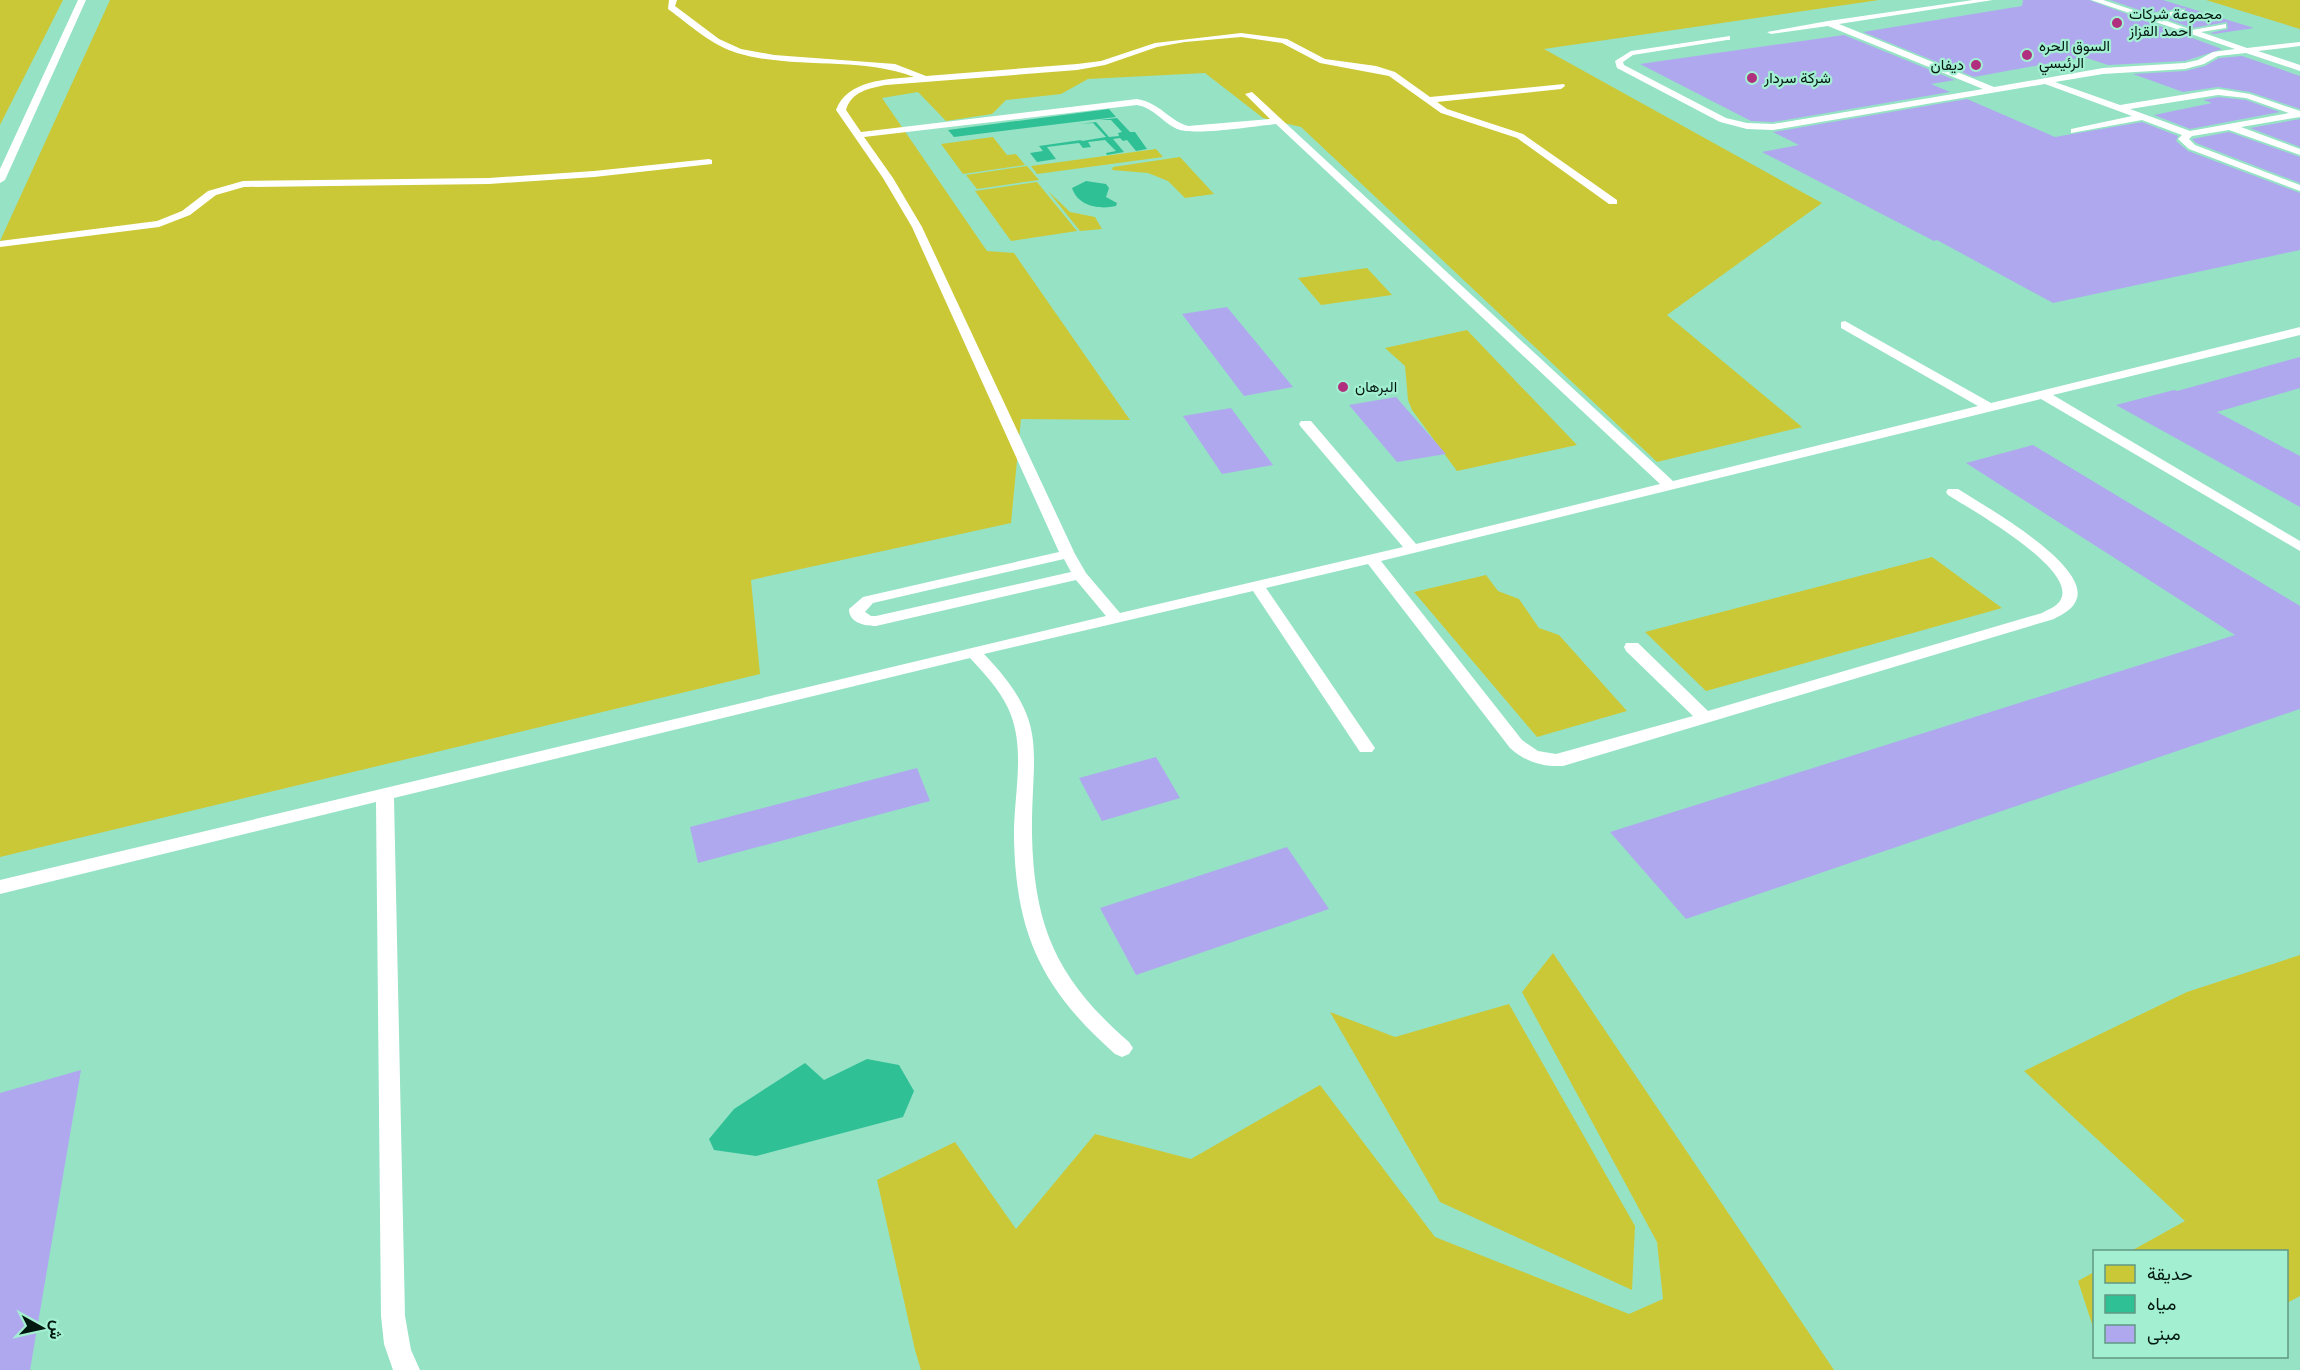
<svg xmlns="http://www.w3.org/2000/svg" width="2300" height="1370" viewBox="0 0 2300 1370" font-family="'Noto Sans',Vazirmatn,sans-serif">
	<rect width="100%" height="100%" fill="#96e2c5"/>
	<path fill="#cbc837" d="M 0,0 L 63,0 L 0,125 Z
		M 110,0 L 1879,0 L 1544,49 L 1822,203 L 1667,315 L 1802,427 L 1657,462 L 1301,127 L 1263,118 L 1205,73 L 1088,79 L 1061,94 L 1006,100 L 992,114 L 946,121 L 918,92 L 882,98 L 987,251 L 1014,253 L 1130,420 L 1021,419 L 1011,523 L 751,580 L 760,674 L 0,857 L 0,241 Z
		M 2206,0 L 2300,0 L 2300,29 Z
		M 993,137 L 1007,155 L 1016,154 L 1025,165 L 963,174 L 941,144 Z
		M 1156,149 L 1163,157 L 1037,174 L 1031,166 Z
		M 1180,157 L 1214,194 L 1185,198 L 1168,181 L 1148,173 L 1112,170 L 1113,167 Z
		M 1027,166 L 1039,180 L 977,189 L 966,175 Z
		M 1037,182 L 1077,231 L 1011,241 L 975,191 Z
		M 1048,191 L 1070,212 L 1095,217 L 1102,229 L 1080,231 Z
		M 1367,268 L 1392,295 L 1321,305 L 1298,278 Z
		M 1467,330 L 1577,445 L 1457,471 L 1412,410 L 1408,400 L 1405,366 L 1385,348 Z
		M 1932,557 L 2002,608 L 1706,691 L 1645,632 Z
		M 1486,575 L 1498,591 L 1519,599 L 1539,628 L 1559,635 L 1627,711 L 1537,737 L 1414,592 Z
		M 1553,953 L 1834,1370 L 921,1370 L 915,1350 L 877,1180 L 955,1142 L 1016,1229 L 1095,1134 L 1191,1159 L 1320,1085 L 1435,1237 L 1629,1314 L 1663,1299 L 1657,1242 L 1522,992 Z
		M 2300,955 L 2300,1296 L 2287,1303 L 2286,1252 L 2131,1251 L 2185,1221 L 2024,1071 L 2187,992 Z
		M 1509,1004 L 1635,1226 L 1632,1290 L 1440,1202 L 1330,1012 L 1395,1037 Z
		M 2094,1272 L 2094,1330 L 2078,1281 Z"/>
	<path fill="#30c096" d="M 1109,109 L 1116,117 L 954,137 L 948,130 Z
		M 1117,118 L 1130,132 L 1135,132 L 1147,149 L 1136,151 L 1127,140 L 1123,141 L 1120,138 L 1113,139 L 1124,152 L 1107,155 L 1106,153 L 1116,151 L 1105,140 L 1088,142 L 1091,147 L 1083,148 L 1079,143 L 1047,147 L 1056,159 L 1037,162 L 1030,153 L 1043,151 L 1039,146 L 1081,140 L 1076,135 L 1082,141 L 1106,137 L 1093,123 L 1080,124 L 1096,122 L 1109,137 L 1119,136 L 1118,133 L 1122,132 L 1111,120 L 1099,120 Z
		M 1086,181 L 1106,184 L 1109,188 L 1106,197 L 1117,203 L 1116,206 C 1099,210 1078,206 1072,188 Z
		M 867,1059 L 899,1065 L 914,1091 L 903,1117 L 756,1156 L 714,1150 L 709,1139 L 734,1109 L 805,1063 L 824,1080 Z"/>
	<path fill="#afa8ef" d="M 2023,0 L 2089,0 L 2222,49 L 2185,61 L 2108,65 L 2084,57 L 1974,77 L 1863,32 L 2022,6 Z
		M 2110,0 L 2163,0 L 2254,28 L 2214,34 L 2210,33 L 2228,29 L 2227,22 L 2192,28 L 2167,19 L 2186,15 L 2185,8 L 2148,13 Z
		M 1844,35 L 1955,80 L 1931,84 L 1950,92 L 1773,122 L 1751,121 L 1640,64 Z
		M 2242,56 L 2300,76 L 2300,109 L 2250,92 L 2218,87 L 2183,92 L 2133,74 L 2185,71 L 2205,66 L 2219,58 Z
		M 2218,97 L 2246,100 L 2280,112 L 2190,129 L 2154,115 L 2212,103 L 2203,100 Z
		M 1967,99 L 2055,137 L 2142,122 L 2178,136 L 2176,141 L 2188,151 L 2300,193 L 2300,250 L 2053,303 L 1937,240 L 1934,241 L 1762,152 L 1799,145 L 1773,132 Z
		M 2300,119 L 2300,147 L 2250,128 Z
		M 2229,132 L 2300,157 L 2300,183 L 2196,143 L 2192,139 Z
		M 1227,307 L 1293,387 L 1244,396 L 1182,314 Z
		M 2300,357 L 2300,388 L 2217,412 L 2300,456 L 2300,507 L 2116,405 L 2174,390 L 2177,391 Z
		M 1396,397 L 1446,454 L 1397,462 L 1349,405 Z
		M 1231,408 L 1273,465 L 1222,474 L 1183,416 Z
		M 2033,445 L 2300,606 L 2300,709 L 1686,919 L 1610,832 L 2235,635 L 1966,463 Z
		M 1156,757 L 1180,798 L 1102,821 L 1079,778 Z
		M 917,768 L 930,801 L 698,863 L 690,827 Z
		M 1287,847 L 1329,909 L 1136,975 L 1100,908 Z
		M 81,1070 L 30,1370 L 0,1370 L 0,1093 Z"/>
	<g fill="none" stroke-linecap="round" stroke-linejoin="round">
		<path fill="#fff" fill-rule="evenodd" d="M 78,0 L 86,0 L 5,180 L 0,183 L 0,169 Z
			M 669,0 L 677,0 L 675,6 L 719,39 L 741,49 L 774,55 L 895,64 L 926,76 L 1077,64 L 1101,61 L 1155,43 L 1241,33 L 1287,39 L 1325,59 L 1376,66 L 1395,72 L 1430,97 L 1564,84 L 1565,86 L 1561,89 L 1437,102 L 1447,109 L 1523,134 L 1617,200 L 1617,204 L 1609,204 L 1517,138 L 1441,113 L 1389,76 L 1320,63 L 1282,43 L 1241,37 L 1185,42 L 1157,47 L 1105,65 L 1077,70 L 886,85 C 869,88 851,92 846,110 L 861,132 L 1137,99 C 1162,104 1168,120 1188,126 L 1270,119 L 1245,94 L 1252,92 L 1673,481 L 1978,406 L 1841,328 L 1841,322 L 1845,321 L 1991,403 L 2300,327 L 2300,335 L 2053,395 L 2300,541 L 2300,551 L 2041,399 L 1381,561 L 1522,740 L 1538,751 L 1556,754 L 1693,716 L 1626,651 L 1624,647 L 1626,643 L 1638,643 L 1708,711 L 2042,613 C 2049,609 2058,606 2061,599 C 2076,568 1970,509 1948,495 L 1946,492 L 1948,489 L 1958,489 C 1983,505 2087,563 2077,598 C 2074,609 2063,614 2054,619 L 1563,766 C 1543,767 1525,762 1510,748 L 1368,564 L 1266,588 L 1375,748 L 1372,752 L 1360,752 L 1253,591 L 984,654 C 1051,724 1031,749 1032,835 C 1034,930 1059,981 1129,1042 L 1133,1048 L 1129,1054 L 1122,1057 L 1115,1054 C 1043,990 1016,936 1014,839 C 1013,797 1027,748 1008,708 C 999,689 984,673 970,658 L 394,798 L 405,1316 L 411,1350 L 420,1370 L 393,1370 L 384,1344 L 381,1316 L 376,802 L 0,894 L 0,880 L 1106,616 L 1076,580 L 876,626 C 865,626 849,623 849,609 L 863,597 L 1059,552 L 912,227 L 883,178 L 836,110 C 847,80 887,79 914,77 C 858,56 794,70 737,53 C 711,45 690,25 668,9 ZM 1137,105 C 1154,108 1162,122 1177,129 C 1195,136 1254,126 1276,124 L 1660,484 L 1416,544 L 1311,421 L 1301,421 L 1299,424 L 1301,427 L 1403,547 L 1120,613 L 1086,573 L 1075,554 L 922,227 L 893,178 L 864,137 ZM 1064,559 L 1071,572 L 876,616 L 871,616 L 865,612 L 873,603 Z
			M 1973,0 L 1993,0 L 1839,24 L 1994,87 L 2103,68 L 2185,63 L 2198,60 L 2213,52 L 2235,49 L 2091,0 L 2103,0 L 2148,15 L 2184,10 L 2184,14 L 2158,18 L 2192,30 L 2226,24 L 2226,28 L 2201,32 L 2247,48 L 2300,42 L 2300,46 L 2258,51 L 2300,65 L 2300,71 L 2246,53 L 2218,56 L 2204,64 L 2185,69 L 2103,74 L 2055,82 L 2120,105 L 2218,89 L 2250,94 L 2300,111 L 2300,117 L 2241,127 L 2300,149 L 2300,155 L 2229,130 L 2192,136 L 2189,139 L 2195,145 L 2300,185 L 2300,191 L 2189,149 L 2178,139 L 2182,135 L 2142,120 L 2071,133 L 2071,129 L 2132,116 L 2045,84 L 1773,130 L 1747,129 L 1720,122 L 1617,68 L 1615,61 L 1631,51 L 1730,36 L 1730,40 L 1727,40 L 1633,55 L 1623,62 L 1624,65 L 1726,118 L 1747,123 L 1773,124 L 1983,89 L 1828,26 L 1771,34 L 1767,32 L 1828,21 ZM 2218,95 L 2246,98 L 2289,113 L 2190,131 L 2130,109 Z
			M 709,159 L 712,160 L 712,164 L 594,177 L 489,184 L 244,187 L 216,195 L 190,215 L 159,227 L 0,247 L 0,241 L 157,221 L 182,211 L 208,191 L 243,181 L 489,178 L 594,171 Z"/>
	</g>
	<g fill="#b0307d" stroke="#a3efd2" stroke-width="2">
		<circle cx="2117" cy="23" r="6"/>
		<circle cx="2027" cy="55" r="6"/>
		<circle cx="1976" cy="65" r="6"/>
		<circle cx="1752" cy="78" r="6"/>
		<circle cx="1343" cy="387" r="6"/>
	</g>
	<g text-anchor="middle" stroke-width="4.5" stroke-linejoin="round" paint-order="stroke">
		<g font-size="15" fill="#00180f" stroke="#a3efd2" text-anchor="start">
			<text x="2129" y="19">مجموعة شركات<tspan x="2129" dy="17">احمد القزاز</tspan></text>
			<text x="2039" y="51">السوق الحره<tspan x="2039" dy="17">الرئيسي</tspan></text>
			<text x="1964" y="70" text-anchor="end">ديفان</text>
			<text x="1764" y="83">شركة سردار</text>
			<text x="1355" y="392">البرهان</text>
		</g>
	</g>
	<rect x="2093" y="1250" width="195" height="108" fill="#a3efd2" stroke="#629984" stroke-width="1.5"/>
	<rect x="2105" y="1265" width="30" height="18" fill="#cbc837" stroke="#629984" stroke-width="1.5"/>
	<text x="2147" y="1280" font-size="18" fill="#00180f">حديقة</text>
	<rect x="2105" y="1295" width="30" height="18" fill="#30c096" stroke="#629984" stroke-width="1.5"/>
	<text x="2147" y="1310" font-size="18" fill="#00180f">مياه</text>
	<rect x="2105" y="1325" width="30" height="18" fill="#afa8ef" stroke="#629984" stroke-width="1.5"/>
	<text x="2147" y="1340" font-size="18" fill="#00180f">مبنى</text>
	<g transform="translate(42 1328) rotate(98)" stroke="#a3efd2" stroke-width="4.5" paint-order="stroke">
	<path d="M0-4.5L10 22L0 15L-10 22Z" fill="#00180f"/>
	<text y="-9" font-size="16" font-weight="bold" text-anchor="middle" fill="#00180f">ش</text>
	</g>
</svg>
